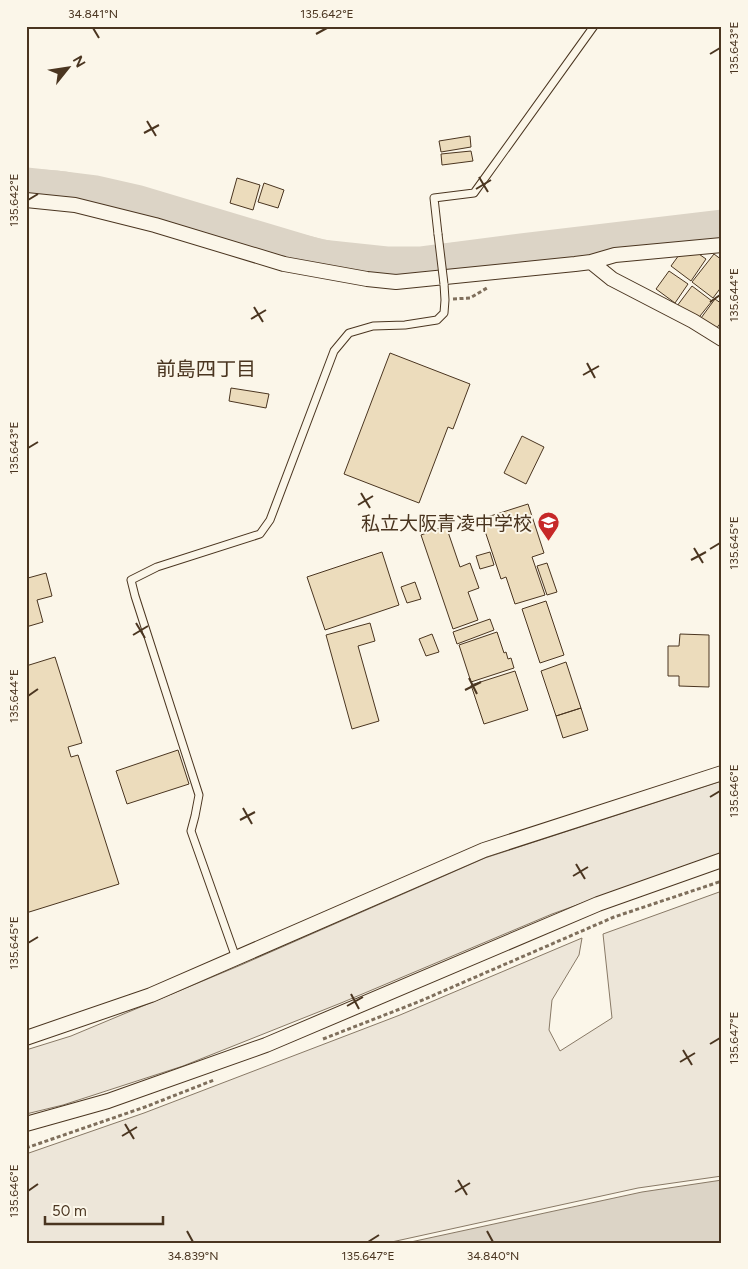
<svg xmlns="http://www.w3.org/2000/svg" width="748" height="1269" viewBox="0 0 748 1269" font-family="Figtree,'Noto Sans JP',sans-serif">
	<rect width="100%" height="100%" fill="#fbf6e9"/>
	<path fill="#ede6d9" stroke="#887966" d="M 722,781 L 722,855 L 693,863 L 552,914 L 341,1003 L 183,1066 L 63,1105 L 26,1114 L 26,1050 L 71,1036 L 241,965 L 485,858 Z
		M 722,891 L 722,1176 L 638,1188 L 387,1243 L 26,1243 L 26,1154 L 144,1113 L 400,1015 L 582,938 L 579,955 L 552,1000 L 549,1030 L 560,1051 L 612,1018 L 603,934 Z"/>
	<path fill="#dcd4c6" stroke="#887966" d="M 722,1180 L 722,1243 L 406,1243 L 642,1192 Z"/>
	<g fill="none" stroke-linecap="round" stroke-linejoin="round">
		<path stroke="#dcd4c6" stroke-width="5" d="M 26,171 L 57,173 L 97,178 L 141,188 L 322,242 L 388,249 L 420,249 L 520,236 L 722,212"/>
		<path stroke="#dcd4c6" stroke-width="29" d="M 26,182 L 64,186 L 143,203 L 298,248 L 349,260 L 384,264 L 415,264 L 447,258 L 722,228"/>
	</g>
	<path fill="#ecdcbc" stroke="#4a3520" d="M 470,136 L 471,147 L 441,152 L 439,141 Z
		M 471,151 L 473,161 L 442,165 L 441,154 Z
		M 237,178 L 260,185 L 253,210 L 230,203 Z
		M 264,183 L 284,190 L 278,208 L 258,202 Z
		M 696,252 L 706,259 L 691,281 L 671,266 L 679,255 Z
		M 714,254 L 722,260 L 722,286 L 713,298 L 692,282 Z
		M 669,271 L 688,284 L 675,303 L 656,289 Z
		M 692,286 L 712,301 L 696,321 L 677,306 Z
		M 715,299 L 722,304 L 722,321 L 716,329 L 701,318 Z
		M 390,353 L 470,384 L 453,429 L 448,427 L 419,503 L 344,474 Z
		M 231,388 L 269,394 L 266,408 L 229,401 Z
		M 522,436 L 544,447 L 526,484 L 504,473 Z
		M 528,504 L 544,553 L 532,557 L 545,595 L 515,604 L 506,577 L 501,579 L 481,519 Z
		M 446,526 L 460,567 L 470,563 L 479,588 L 468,592 L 478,620 L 453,629 L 421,535 Z
		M 382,552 L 399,605 L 325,630 L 307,577 Z
		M 490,552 L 494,565 L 480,569 L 476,556 Z
		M 547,563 L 557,592 L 547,595 L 537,566 Z
		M 46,573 L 52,596 L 37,600 L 43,622 L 26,627 L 26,574 L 28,578 Z
		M 415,582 L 421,599 L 407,603 L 401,587 Z
		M 546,601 L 564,655 L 540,663 L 522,609 Z
		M 490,619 L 494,630 L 457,644 L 453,632 Z
		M 370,623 L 375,641 L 358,646 L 379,721 L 352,729 L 326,635 Z
		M 497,632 L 504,653 L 506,652 L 508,659 L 511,658 L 514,668 L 471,682 L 459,645 Z
		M 432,634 L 439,652 L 426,656 L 419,639 Z
		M 680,634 L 709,635 L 709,687 L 679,686 L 679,676 L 668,676 L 668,646 L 679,646 Z
		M 55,657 L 82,743 L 68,747 L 71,757 L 78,755 L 119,884 L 26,913 L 26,666 Z
		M 566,662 L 581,708 L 556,716 L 541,671 Z
		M 515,671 L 528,710 L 484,724 L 471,685 Z
		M 581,708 L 588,730 L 563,738 L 556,716 Z
		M 178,750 L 189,784 L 127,804 L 116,771 Z"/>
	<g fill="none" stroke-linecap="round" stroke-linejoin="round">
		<defs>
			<path id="service" d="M 438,234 L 434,198 L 474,193 L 594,26
				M 236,958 L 191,831 L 195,816 L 199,795 L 135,596 L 131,580 L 157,567 L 260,534 L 270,520 L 334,351 L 349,333 L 373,326 L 405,325 L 437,320 L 444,313 L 445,300 L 444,284"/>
			<path id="minor" d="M 26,200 L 75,205 L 155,225 L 284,264 L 367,279 L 396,282 L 575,264 L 591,262 L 615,255 L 722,245
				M 591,262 L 612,279 L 693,321 L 722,339
				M 26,1038 L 151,995 L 484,850 L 722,773
				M 26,1124 L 108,1101 L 266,1045 L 598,904 L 722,860"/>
		</defs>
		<use href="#service" stroke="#4a3520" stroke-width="9"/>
		<use href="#minor" stroke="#4a3520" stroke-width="16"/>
		<path stroke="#7f6f5c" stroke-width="3" stroke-dasharray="4 2.5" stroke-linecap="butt" d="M 453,299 L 470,298 L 487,288
			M 323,1039 L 418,1002 L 614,917 L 722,881
			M 26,1148 L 145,1107 L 214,1080"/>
		<use href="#service" stroke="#fbf6e9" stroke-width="7"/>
		<use href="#minor" stroke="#fbf6e9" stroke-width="14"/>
		<defs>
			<path id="service-bridge" d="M 438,234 L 444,284"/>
		</defs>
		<use href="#service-bridge" stroke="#4a3520" stroke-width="9" stroke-linecap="butt"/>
		<use href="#service-bridge" stroke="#fbf6e9" stroke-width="7"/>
	</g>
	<path fill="none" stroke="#4a3520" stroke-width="2" d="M 93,28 L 99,38M 316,34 L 327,28M 710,54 L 720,48M 147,121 L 156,136M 144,133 L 159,125M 479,177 L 488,192M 476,189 L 491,180M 28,200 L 38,194M 710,302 L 720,295M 254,307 L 263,322M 251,319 L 266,310M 587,363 L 595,378M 583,375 L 599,366M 28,448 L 38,442M 361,493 L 370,508M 358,505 L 373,496M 694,548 L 703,563M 710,549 L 720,543M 691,560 L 706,552M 136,623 L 145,638M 133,635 L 148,626M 469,678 L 477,694M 465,690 L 481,682M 28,696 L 38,689M 710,797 L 720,791M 243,808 L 252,824M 240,820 L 255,812M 576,864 L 585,879M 573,876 L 588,867M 28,943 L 38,937M 351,994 L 359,1009M 347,1006 L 363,997M 710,1044 L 720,1038M 683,1050 L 692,1065M 680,1062 L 695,1053M 125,1124 L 134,1139M 122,1136 L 137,1127M 458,1180 L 467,1195M 28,1191 L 38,1184M 455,1192 L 470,1183M 187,1231 L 193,1242M 487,1231 L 493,1242M 368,1242 L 379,1235"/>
	<defs>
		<symbol id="school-pin" viewBox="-11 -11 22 30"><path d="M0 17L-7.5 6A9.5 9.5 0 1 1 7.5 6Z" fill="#c62828" stroke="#fbf6e9"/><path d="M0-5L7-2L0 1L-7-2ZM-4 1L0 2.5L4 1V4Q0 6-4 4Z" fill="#fff"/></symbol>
	</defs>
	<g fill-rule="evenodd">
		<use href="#school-pin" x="536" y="510" width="25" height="34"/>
	</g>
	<g text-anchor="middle" stroke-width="4" stroke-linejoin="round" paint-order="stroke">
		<g font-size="19" fill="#4a3520" stroke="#fbf6e9" text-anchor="end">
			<text x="532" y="530">私立大阪青凌中学校</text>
		</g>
		<g font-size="20" fill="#4a3520" stroke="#fbf6e9">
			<text x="206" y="376">前島四丁目</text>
		</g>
	</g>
	<rect width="748" height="1269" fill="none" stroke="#fbf6e9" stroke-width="55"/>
	<g transform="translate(68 68) rotate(60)" stroke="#fbf6e9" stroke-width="4" paint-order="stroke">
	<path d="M0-4L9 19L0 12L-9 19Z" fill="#4a3520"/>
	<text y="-8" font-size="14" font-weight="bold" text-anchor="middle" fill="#4a3520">N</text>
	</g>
	<path d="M45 1216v8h118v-8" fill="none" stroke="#4a3520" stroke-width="2.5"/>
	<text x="52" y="1216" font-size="15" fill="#4a3520" stroke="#fbf6e9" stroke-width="4" paint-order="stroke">50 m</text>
	<rect x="28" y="28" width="692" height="1214" fill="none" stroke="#4a3520" stroke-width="2"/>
	<g font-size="12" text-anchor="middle" fill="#4a3520">
		<text x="93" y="18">34.841°N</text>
		<text x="327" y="18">135.642°E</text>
		<text transform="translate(734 48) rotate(-90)" y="4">135.643°E</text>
		<text transform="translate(14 200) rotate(-90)" y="4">135.642°E</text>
		<text transform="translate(734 295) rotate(-90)" y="4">135.644°E</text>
		<text transform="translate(14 448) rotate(-90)" y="4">135.643°E</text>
		<text transform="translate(734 543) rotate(-90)" y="4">135.645°E</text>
		<text transform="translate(14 696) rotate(-90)" y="4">135.644°E</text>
		<text transform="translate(734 791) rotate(-90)" y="4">135.646°E</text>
		<text transform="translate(14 943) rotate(-90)" y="4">135.645°E</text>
		<text transform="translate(734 1038) rotate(-90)" y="4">135.647°E</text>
		<text transform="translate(14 1191) rotate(-90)" y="4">135.646°E</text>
		<text x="193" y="1260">34.839°N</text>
		<text x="368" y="1260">135.647°E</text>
		<text x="493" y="1260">34.840°N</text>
	</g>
</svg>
